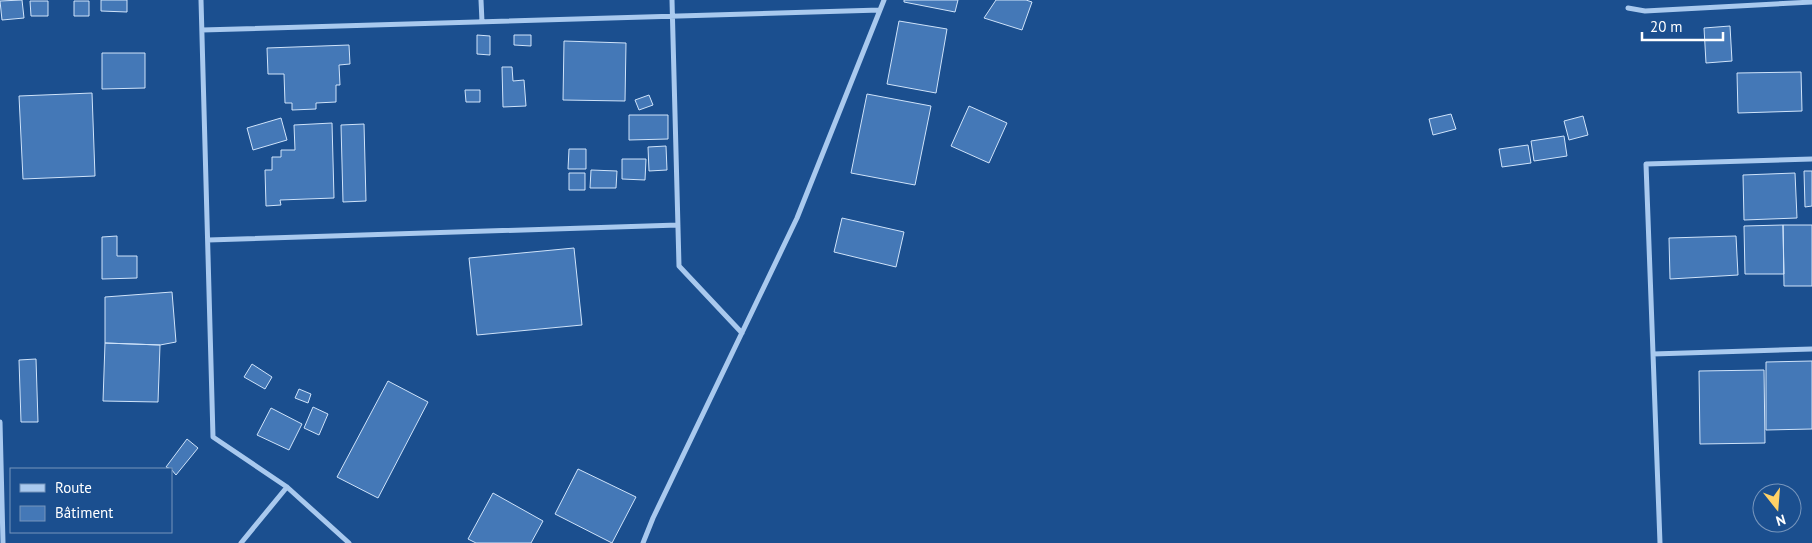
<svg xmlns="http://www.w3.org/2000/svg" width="1812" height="543" viewBox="0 0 1812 543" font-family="'PT Sans',sans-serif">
	<rect width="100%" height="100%" fill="#1b4f8f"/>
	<path fill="#4478b7" stroke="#cfe3fa" d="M 22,0 L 24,18 L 2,20 L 0,1 Z
		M 101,0 L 127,0 L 127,12 L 101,11 Z
		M 904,0 L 958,0 L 955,12 L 904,2 Z
		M 996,0 L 1026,0 L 1032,2 L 1022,30 L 984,18 Z
		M 30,1 L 48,1 L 48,16 L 31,16 Z
		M 74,1 L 89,1 L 89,16 L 74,16 Z
		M 899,21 L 947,29 L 936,93 L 887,84 Z
		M 1730,26 L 1732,61 L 1706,63 L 1704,28 Z
		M 477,35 L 490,36 L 490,55 L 477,54 Z
		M 514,35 L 531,35 L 531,46 L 514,45 Z
		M 564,41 L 626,43 L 625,101 L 563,100 Z
		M 349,45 L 350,64 L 339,65 L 340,85 L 336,85 L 336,102 L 316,103 L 316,109 L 292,110 L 292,103 L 285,103 L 284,74 L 268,74 L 267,48 Z
		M 102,53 L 145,53 L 145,88 L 102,89 Z
		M 502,67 L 512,67 L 513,81 L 524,80 L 526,106 L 503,107 Z
		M 1801,72 L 1802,111 L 1738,113 L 1737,73 Z
		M 465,90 L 480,90 L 480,102 L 466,102 Z
		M 92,93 L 95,176 L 23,179 L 19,96 Z
		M 867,94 L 931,106 L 915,185 L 851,173 Z
		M 649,95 L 653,105 L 639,110 L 635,100 Z
		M 969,106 L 1007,123 L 989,163 L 951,146 Z
		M 1451,114 L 1456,129 L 1433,135 L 1429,119 Z
		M 629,115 L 668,115 L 668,139 L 629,140 Z
		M 1583,116 L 1588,135 L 1569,140 L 1564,121 Z
		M 281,118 L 287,140 L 253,150 L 247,128 Z
		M 332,123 L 334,198 L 280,200 L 281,205 L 266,206 L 265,170 L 272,170 L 272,157 L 281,157 L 281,150 L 295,150 L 294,125 Z
		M 364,124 L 366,201 L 343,202 L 341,125 Z
		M 1564,136 L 1567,156 L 1534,161 L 1531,141 Z
		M 1528,145 L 1531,163 L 1502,167 L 1499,149 Z
		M 666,146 L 667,170 L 649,171 L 648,147 Z
		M 569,149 L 586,149 L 586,169 L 568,169 Z
		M 622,159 L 646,159 L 645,180 L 622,179 Z
		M 591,170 L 617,171 L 616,188 L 590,188 Z
		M 1804,171 L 1812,171 L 1812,206 L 1805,207 Z
		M 569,173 L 585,173 L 585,190 L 569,190 Z
		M 1795,173 L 1797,218 L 1744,220 L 1743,175 Z
		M 842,218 L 904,232 L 896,267 L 834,252 Z
		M 1783,225 L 1812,225 L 1812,286 L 1784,286 Z
		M 1783,225 L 1784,274 L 1745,274 L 1744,226 Z
		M 117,236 L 117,256 L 137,256 L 137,278 L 102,279 L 102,237 Z
		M 1736,236 L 1738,275 L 1670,279 L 1669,238 Z
		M 574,248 L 582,325 L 477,335 L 469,258 Z
		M 172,292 L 176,342 L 160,345 L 105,343 L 105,297 Z
		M 105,343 L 160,345 L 158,402 L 103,401 Z
		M 36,359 L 38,422 L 21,422 L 19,360 Z
		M 1812,361 L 1812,429 L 1766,430 L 1766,362 Z
		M 252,364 L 272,377 L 265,389 L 244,377 Z
		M 1764,370 L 1765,443 L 1700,444 L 1699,371 Z
		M 388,381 L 428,402 L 378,498 L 337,477 Z
		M 299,389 L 311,394 L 308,403 L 295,398 Z
		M 313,407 L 328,414 L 319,435 L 304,428 Z
		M 271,408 L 302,424 L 289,450 L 257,435 Z
		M 187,439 L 198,448 L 176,475 L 171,469 L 166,467 Z
		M 578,469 L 636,497 L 612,543 L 555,514 Z
		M 493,493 L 543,521 L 531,543 L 476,543 L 468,539 Z"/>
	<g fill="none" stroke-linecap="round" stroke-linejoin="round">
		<path stroke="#a9c9ee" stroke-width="5" d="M 201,0 L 213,437 L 287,487 L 349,543
			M 481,0 L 482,22
			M 672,0 L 679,266 L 742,333
			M 1628,8 L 1645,11 L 1812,2
			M 202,30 L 880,10
			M 208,240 L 678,225
			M 1653,354 L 1812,349
			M 0,422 L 3,543
			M 241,543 L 287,487
			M 643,543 L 653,518 L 797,218 L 884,0
			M 1660,543 L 1646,164 L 1812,159"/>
	</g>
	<rect x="10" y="468" width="162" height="65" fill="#1b4f8f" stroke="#7695bc"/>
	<rect x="20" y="484" width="25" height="8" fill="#a9c9ee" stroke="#7695bc"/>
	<text x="55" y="493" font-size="15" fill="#ffffff">Route</text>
	<rect x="20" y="506" width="25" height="15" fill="#4478b7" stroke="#7695bc"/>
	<text x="55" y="518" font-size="15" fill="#ffffff">Bâtiment</text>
	<g transform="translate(1777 508) rotate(163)"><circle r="24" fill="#1b4f8f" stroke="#7695bc"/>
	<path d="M0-4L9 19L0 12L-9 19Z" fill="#ffd166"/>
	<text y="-8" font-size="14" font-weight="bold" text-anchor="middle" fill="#ffffff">N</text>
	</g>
	<path d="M1642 32v8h81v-8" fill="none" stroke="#ffffff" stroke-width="2.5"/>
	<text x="1650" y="32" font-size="15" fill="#ffffff" stroke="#1b4f8f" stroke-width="4" paint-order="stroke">20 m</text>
</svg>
